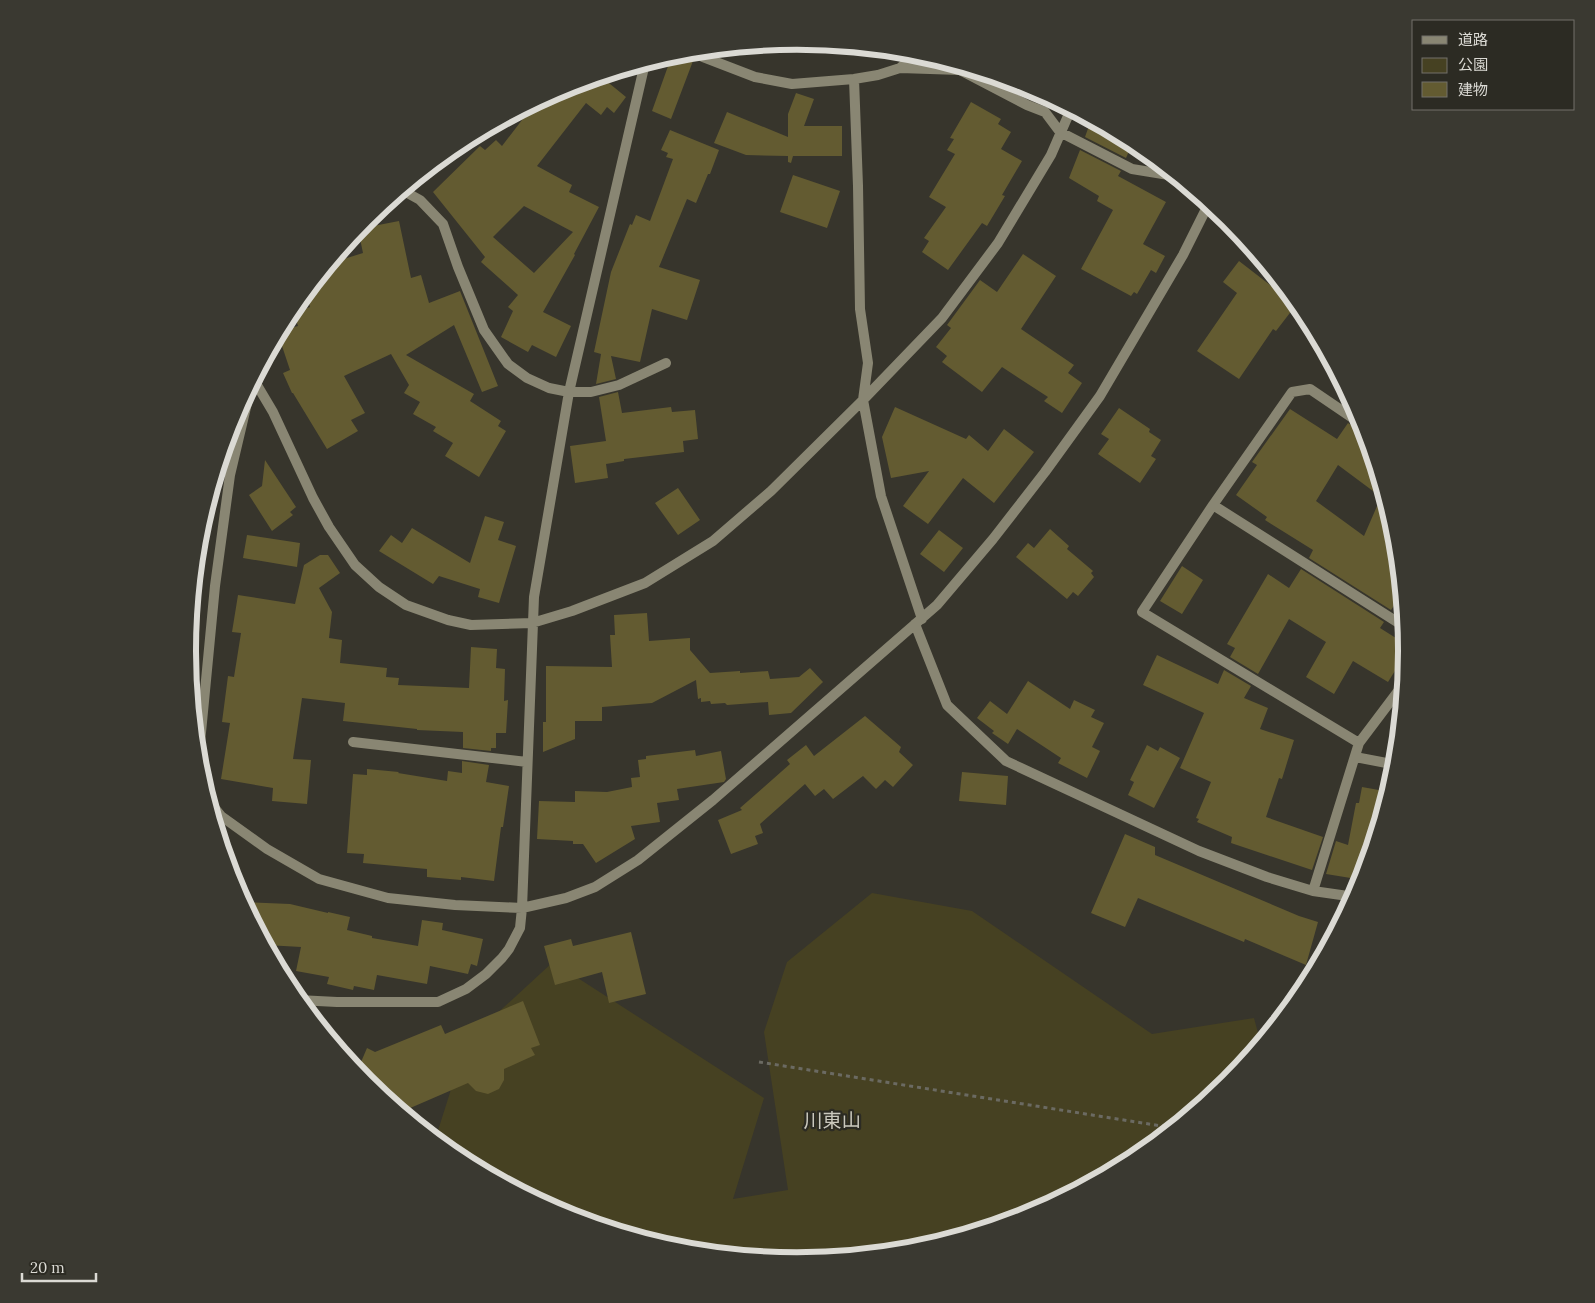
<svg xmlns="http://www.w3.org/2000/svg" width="1595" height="1303" viewBox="0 0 1595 1303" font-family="Lora,'Noto Sans JP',serif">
	<rect width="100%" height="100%" fill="#37352c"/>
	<path fill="#464122" d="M 872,893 L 972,911 L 1152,1034 L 1254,1018 L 1261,1044 L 1229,1083 L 1136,1159 L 1031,1215 L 916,1250 L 797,1262 L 678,1250 L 591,1223 L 604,1220 L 589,1223 L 564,1215 L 458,1159 L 435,1140 L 466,1042 L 553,962 L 764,1098 L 733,1199 L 788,1190 L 764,1032 L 787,962 Z"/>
	<path fill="#635b31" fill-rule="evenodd" d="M 676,54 L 693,61 L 671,119 L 652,111 L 672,55 Z
		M 608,74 L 604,79 L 626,97 L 614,113 L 607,107 L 601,115 L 586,103 L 537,166 L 572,185 L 569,192 L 599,207 L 574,254 L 575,255 L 543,312 L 571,326 L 556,357 L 532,345 L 528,352 L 501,337 L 513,311 L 508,307 L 518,295 L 481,262 L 485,257 L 433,192 L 480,146 L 485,150 L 496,140 L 502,146 L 535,103 L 564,88 ZM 524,206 L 573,232 L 534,273 L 493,237 Z
		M 796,93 L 814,99 L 804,126 L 842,126 L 842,156 L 793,156 L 791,163 L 788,162 L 788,156 L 746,155 L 714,143 L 727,112 L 788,137 L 788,114 Z
		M 971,102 L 1001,119 L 998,124 L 1011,132 L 1001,149 L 1022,161 L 1002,195 L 1005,196 L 987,226 L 982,223 L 948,270 L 922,252 L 929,241 L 924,238 L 946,207 L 929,197 L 955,154 L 947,150 L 954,139 L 950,138 Z
		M 1091,120 L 1133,142 L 1126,158 L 1085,137 Z
		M 670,130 L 719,150 L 710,174 L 708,174 L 696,203 L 687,199 L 659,267 L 700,280 L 687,320 L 652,309 L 640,362 L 611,356 L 616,379 L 596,384 L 601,354 L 594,352 L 611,272 L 630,224 L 632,225 L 636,215 L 650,221 L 673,159 L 666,157 L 668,153 L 661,150 Z
		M 1080,150 L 1121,171 L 1118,176 L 1166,202 L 1143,244 L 1165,256 L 1156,273 L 1151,270 L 1137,294 L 1134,292 L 1131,296 L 1081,269 L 1113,210 L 1097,201 L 1099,196 L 1069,178 Z
		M 793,175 L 840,191 L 827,228 L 780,212 Z
		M 399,221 L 411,278 L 421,275 L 429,303 L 460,291 L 498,386 L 482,392 L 454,325 L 406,355 L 474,394 L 470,401 L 501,421 L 498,426 L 506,431 L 479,477 L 445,456 L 453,443 L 433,431 L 436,427 L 413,414 L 420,402 L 404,393 L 409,385 L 391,354 L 344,376 L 365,413 L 351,420 L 358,431 L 327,449 L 293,393 L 292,393 L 283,373 L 290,370 L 278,334 L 280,331 L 298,326 L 294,313 L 310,307 L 306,293 L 331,263 L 363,253 L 358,229 Z
		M 1023,254 L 1056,276 L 1021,329 L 1074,365 L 1068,373 L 1082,383 L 1062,413 L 1044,401 L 1048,397 L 1002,367 L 982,392 L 942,362 L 947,356 L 936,347 L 951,328 L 947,325 L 980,280 L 997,292 Z
		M 1239,261 L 1296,305 L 1276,331 L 1273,329 L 1239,379 L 1197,351 L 1237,293 L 1223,282 Z
		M 618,392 L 622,413 L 671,407 L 672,412 L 695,410 L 698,439 L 683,441 L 684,452 L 624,459 L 624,461 L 606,464 L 608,478 L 575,483 L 570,446 L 606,441 L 599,397 Z
		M 895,407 L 966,439 L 969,435 L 988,451 L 1004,429 L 1034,452 L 994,503 L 963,478 L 928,524 L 903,506 L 929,471 L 891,478 L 882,437 Z
		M 1119,408 L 1150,429 L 1149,432 L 1161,440 L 1151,456 L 1156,459 L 1140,483 L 1098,454 L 1109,439 L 1101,434 Z
		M 1290,409 L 1337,439 L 1348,423 L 1360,431 L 1365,431 L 1396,533 L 1402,594 L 1391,610 L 1309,558 L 1313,550 L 1265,520 L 1267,517 L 1236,495 L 1257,465 L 1252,462 ZM 1338,465 L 1381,497 L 1364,536 L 1316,501 Z
		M 265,460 L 296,507 L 290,512 L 293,515 L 272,531 L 249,495 L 262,486 Z
		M 678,488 L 700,520 L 678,535 L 655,503 Z
		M 485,516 L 504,522 L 498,540 L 516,546 L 499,603 L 478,597 L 480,589 L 439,576 L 433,584 L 379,551 L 391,535 L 402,543 L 412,528 L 470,563 Z
		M 1050,529 L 1069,546 L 1067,549 L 1093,571 L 1091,573 L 1094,577 L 1078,596 L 1073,592 L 1067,599 L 1016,557 L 1028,543 L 1034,548 Z
		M 939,530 L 963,548 L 944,572 L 920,554 Z
		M 247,535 L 300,543 L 297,567 L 243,558 Z
		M 320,555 L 328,555 L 340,573 L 319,588 L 332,612 L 329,638 L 342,640 L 340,663 L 387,668 L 386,677 L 399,678 L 398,685 L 469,688 L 471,647 L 497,649 L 496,668 L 505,669 L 504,701 L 508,700 L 506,733 L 496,733 L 496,748 L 491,748 L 491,751 L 463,748 L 463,732 L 417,730 L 417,729 L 343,721 L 345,703 L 302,698 L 293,759 L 311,760 L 307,804 L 272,801 L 273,788 L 221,779 L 230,723 L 222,722 L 228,676 L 234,677 L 241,633 L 232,632 L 238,595 L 295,604 L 304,565 Z
		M 1182,566 L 1203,580 L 1182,614 L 1160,601 Z
		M 1301,569 L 1384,622 L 1380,628 L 1407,645 L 1408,650 L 1388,682 L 1353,661 L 1334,694 L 1306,677 L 1326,642 L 1289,619 L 1258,674 L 1230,657 L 1235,648 L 1227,644 L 1268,574 L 1289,588 Z
		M 647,613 L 649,641 L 690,638 L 690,650 L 710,673 L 740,671 L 740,673 L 768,671 L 770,679 L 799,677 L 810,668 L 823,682 L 791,713 L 769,715 L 768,702 L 727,705 L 725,703 L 711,704 L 710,701 L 701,702 L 701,698 L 698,699 L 696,680 L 652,703 L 602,707 L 602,721 L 575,721 L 575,739 L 543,752 L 543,722 L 546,722 L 546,666 L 612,667 L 610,635 L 615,635 L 614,615 Z
		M 1157,655 L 1218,684 L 1224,670 L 1251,686 L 1244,698 L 1268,708 L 1260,729 L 1294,740 L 1282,779 L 1279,778 L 1266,817 L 1323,837 L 1312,870 L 1231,843 L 1232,837 L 1197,822 L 1199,819 L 1196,818 L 1211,782 L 1180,768 L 1204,713 L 1143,685 Z
		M 1028,681 L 1070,709 L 1074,700 L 1095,710 L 1091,717 L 1104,723 L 1092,747 L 1100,751 L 1087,778 L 1058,763 L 1061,758 L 1017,729 L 1008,744 L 992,733 L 994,731 L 977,718 L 990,701 L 1007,714 Z
		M 865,716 L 901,747 L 899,752 L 913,765 L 893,787 L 885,780 L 876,789 L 863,776 L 833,799 L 824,789 L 815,796 L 805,784 L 760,824 L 763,833 L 755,836 L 758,844 L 731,854 L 718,820 L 742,810 L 740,808 L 790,764 L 787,760 L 806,745 L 814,756 Z
		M 1147,745 L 1158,751 L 1160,747 L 1180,758 L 1154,808 L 1128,795 L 1134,782 L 1130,780 Z
		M 695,750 L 696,756 L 721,751 L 726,779 L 724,782 L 677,789 L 679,800 L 657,803 L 660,822 L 631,826 L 635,839 L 596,863 L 583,844 L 573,844 L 573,841 L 537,839 L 539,801 L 575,802 L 575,791 L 607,792 L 632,787 L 631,778 L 640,777 L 638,760 L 646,759 L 646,756 Z
		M 462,761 L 489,765 L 486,782 L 509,786 L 503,827 L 501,827 L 494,881 L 461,877 L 461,880 L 427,877 L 427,869 L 363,863 L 364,854 L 347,853 L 353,774 L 367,775 L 367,769 L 399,772 L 398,773 L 447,781 L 448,771 L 462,773 Z
		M 962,772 L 1008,776 L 1006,805 L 959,801 Z
		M 1362,787 L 1390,792 L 1363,880 L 1326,874 L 1336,841 L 1348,845 L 1356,803 L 1359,803 Z
		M 1125,834 L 1155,847 L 1155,855 L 1299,916 L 1318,922 L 1306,965 L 1245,939 L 1244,942 L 1138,898 L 1125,927 L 1091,913 Z
		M 243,902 L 290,904 L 328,913 L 328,912 L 350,917 L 347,930 L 372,936 L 372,938 L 418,946 L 422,920 L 443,923 L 442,930 L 483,939 L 477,966 L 471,964 L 468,974 L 430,966 L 427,984 L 377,975 L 374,990 L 354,986 L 353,990 L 327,984 L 329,977 L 296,971 L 301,947 L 266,945 Z
		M 631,932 L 646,994 L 609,1003 L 602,972 L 555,985 L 544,946 L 571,939 L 573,946 Z
		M 523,1001 L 540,1045 L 531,1048 L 535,1055 L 504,1069 L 504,1080 L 499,1089 L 488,1094 L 476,1091 L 468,1083 L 401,1112 L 366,1083 L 361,1077 L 358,1069 L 367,1048 L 375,1052 L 441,1025 L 445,1034 Z"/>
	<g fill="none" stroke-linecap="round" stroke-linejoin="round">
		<path stroke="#6b6a62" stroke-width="3" stroke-dasharray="4 4" stroke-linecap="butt" d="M 759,1062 L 1174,1128"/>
		<path stroke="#898673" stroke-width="10" d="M 697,51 L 703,57 L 755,77 L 792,84 L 854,79 L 878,75 L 900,68 L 960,70 L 1027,105 L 1045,112 L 1060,132 L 1132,169 L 1175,176
			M 900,68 L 917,53
			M 854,79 L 858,186 L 860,309 L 868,363 L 863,400 L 881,496 L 922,619
			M 402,190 L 420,200 L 443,224 L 458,267 L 484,330 L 508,364 L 527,378 L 549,388 L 569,392 L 591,392 L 619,385 L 666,363
			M 254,380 L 273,412 L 313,498 L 329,527 L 355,565 L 379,587 L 406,605 L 448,620 L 471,625 L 532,623 L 572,611 L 645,583 L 713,541 L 771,491 L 863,400 L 942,318 L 998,243 L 1051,155 L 1071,109
			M 1213,505 L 1405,627
			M 915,624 L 947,705 L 1006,761 L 1199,851 L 1267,877 L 1313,891 L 1355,897
			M 353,742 L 527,762
			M 1359,743 L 1142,612 L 1213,505 L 1292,392 L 1310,389 L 1363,425
			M 1355,757 L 1397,765
			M 198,764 L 215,586 L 230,475 L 251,386
			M 208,800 L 221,816 L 267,849 L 319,879 L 388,898 L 455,905 L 522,908 L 566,898 L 595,887 L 638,860 L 713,800 L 937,605 L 993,539 L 1045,472 L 1100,396 L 1183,255 L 1209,203
			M 1313,891 L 1359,743 L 1405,682
			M 298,1000 L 337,1002 L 438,1002 L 466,989 L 486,974 L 502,958 L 509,949 L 520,928 L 522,908 L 534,597 L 569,392 L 645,63
			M 899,1252 L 978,1231"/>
	</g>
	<g text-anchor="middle" stroke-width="4.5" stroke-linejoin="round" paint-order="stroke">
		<g font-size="19" fill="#cac8bd" stroke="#2c2b23">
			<text x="832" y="1127">川東山</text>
		</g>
	</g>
	<path d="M0 0H1595V1303H0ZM196 651a601 601 0 1 1 1202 0a601 601 0 1 1-1202 0Z" fill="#3a3931" fill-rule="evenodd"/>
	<path fill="none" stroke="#dbdad4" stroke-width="6" d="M196 651a601 601 0 1 1 1202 0a601 601 0 1 1-1202 0Z"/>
	<rect x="1412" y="20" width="162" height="90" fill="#2c2b23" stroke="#72716a"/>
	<rect x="1422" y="36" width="25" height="8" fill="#898673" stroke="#72716a"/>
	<text x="1458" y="45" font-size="15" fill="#dbdad4">道路</text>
	<rect x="1422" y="58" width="25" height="15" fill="#464122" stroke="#72716a"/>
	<text x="1458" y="70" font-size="15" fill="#dbdad4">公園</text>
	<rect x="1422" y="82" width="25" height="15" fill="#635b31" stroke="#72716a"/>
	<text x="1458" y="95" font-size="15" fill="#dbdad4">建物</text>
	<path d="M22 1273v8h74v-8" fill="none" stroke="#dbdad4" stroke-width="2.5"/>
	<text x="30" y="1273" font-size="15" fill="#dbdad4" stroke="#2c2b23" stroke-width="4" paint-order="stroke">20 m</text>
</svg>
